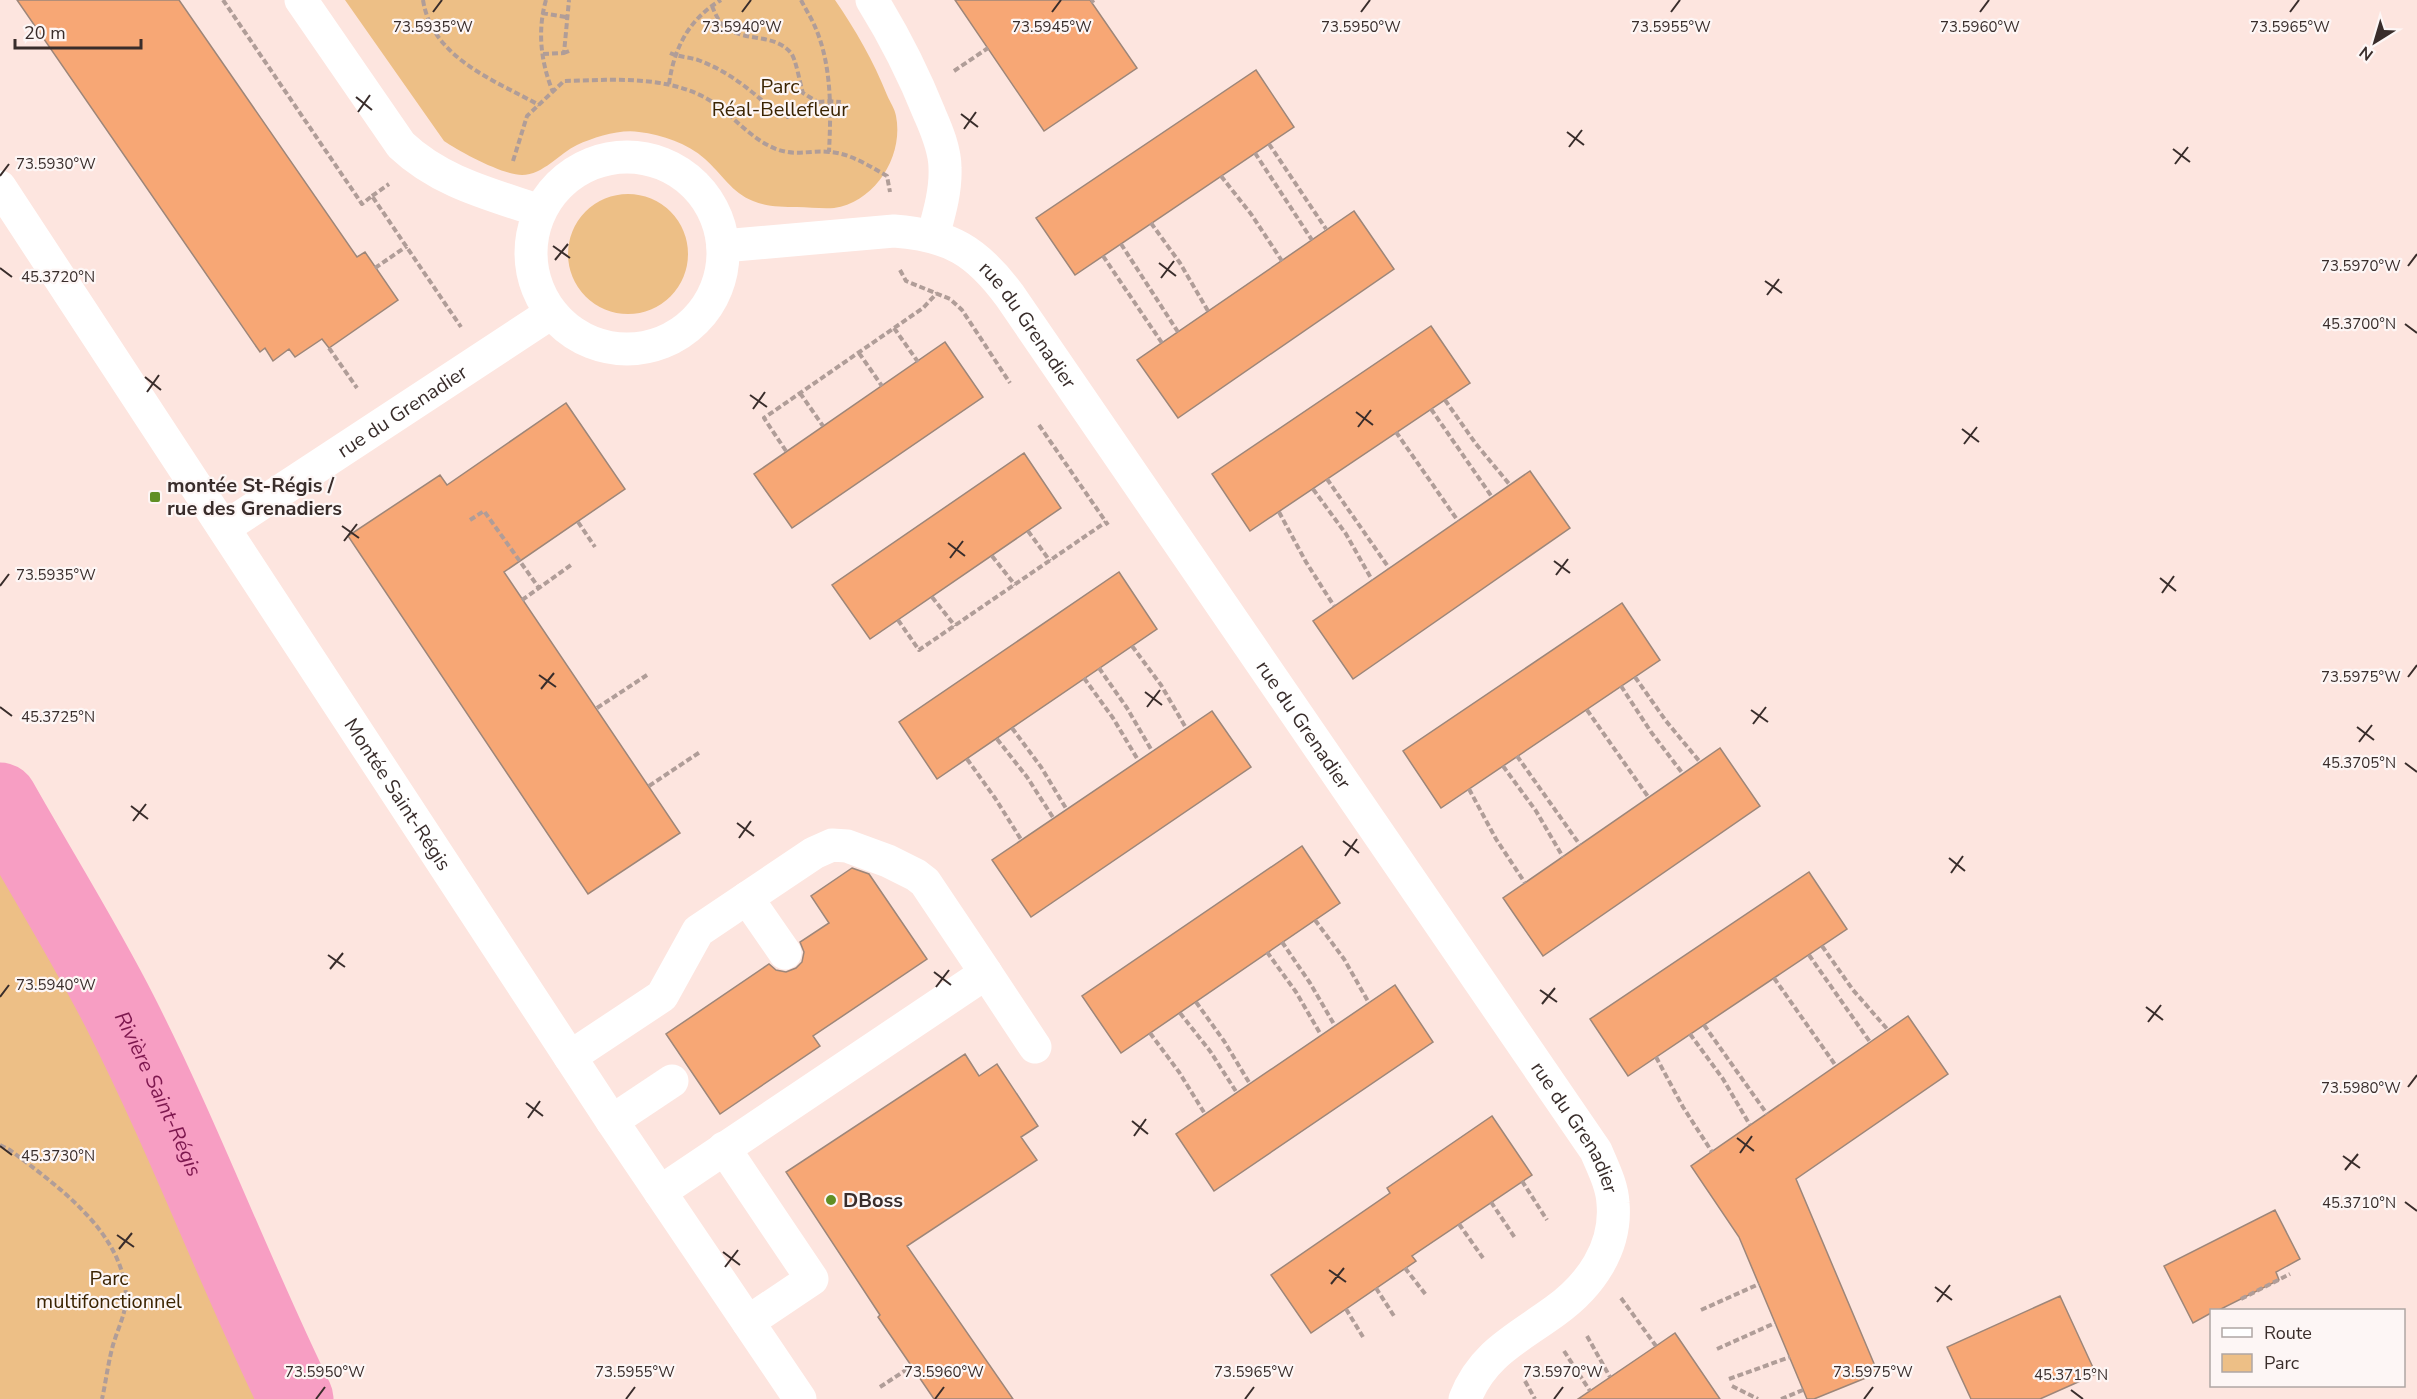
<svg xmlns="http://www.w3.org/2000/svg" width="2417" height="1399" viewBox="0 0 2417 1399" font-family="'Nunito Sans',sans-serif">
	<rect width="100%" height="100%" fill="#fde5df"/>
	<path fill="#edbf86" d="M 345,0 L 835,0 C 855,29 874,62 887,95 C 890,102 895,109 896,116 C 904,156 875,202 834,208 C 822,209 809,207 797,207 C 782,207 767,207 753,201 C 732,193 721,173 705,159 C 687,143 663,135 639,132 C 620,129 595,137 577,145 C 560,153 543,175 522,175 C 503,175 460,152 444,141 Z
		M568 254a60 60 0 1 1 120 0a60 60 0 1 1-120 0Z
		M 0,837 L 157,1125 L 274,1399 L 0,1399 Z"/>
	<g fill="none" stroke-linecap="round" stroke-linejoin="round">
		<path stroke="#f79ec3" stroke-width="75" id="s1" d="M 0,800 C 40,871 84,941 121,1014 C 185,1140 234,1272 296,1399"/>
	</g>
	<path fill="#f7a775" stroke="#9d8679" stroke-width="1.5" d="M 17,0 L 179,0 L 357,257 L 365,252 L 398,300 L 329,348 L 322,339 L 295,357 L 289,349 L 273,361 L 265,348 L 260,352 Z
		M 955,0 L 1090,0 L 1137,68 L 1044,131 Z
		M 1256,70 L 1294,127 L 1075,275 L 1036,218 Z
		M 1354,211 L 1394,269 L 1178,418 L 1137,360 Z
		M 1431,326 L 1470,383 L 1250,531 L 1212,474 Z
		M 945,342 L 983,397 L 792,528 L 754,474 Z
		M 566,403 L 625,489 L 504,572 L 680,833 L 588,894 L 348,536 L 440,475 L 447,485 Z
		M 1024,453 L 1061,508 L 870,639 L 832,585 Z
		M 1530,471 L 1570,528 L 1353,679 L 1313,621 Z
		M 1119,572 L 1157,629 L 937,779 L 899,722 Z
		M 1622,603 L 1660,660 L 1441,808 L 1403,751 Z
		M 1212,711 L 1251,767 L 1031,917 L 992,860 Z
		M 1720,748 L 1760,806 L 1543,956 L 1503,898 Z
		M 1302,846 L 1340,903 L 1121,1053 L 1082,996 Z
		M 852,868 L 869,874 L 927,959 L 813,1036 L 820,1046 L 720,1114 L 666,1034 L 769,964 L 776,970 L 786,972 L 796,968 L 802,962 L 804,952 L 800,942 L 829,923 L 811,896 Z
		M 1809,872 L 1847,929 L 1628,1076 L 1590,1019 Z
		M 1395,985 L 1433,1042 L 1214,1191 L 1176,1134 Z
		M 1908,1016 L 1948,1074 L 1796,1179 L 1878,1373 L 1814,1399 L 1807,1399 L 1739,1237 L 1691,1166 Z
		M 965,1054 L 979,1076 L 997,1064 L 1038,1126 L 1021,1137 L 1037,1160 L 907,1246 L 1013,1399 L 934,1399 L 878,1317 L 880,1315 L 786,1172 Z
		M 1492,1116 L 1532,1175 L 1412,1256 L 1416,1261 L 1311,1333 L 1271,1275 L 1390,1193 L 1387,1188 Z
		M 2275,1210 L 2300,1259 L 2276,1272 L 2279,1280 L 2217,1311 L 2211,1311 L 2211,1313 L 2193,1323 L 2164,1266 Z
		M 2060,1296 L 2096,1374 L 2040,1399 L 1971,1399 L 1947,1347 Z
		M 1675,1333 L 1720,1399 L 1578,1399 L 1656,1346 Z"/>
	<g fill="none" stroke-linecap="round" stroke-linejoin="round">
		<path stroke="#b09d98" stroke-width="4" stroke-dasharray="6 3" stroke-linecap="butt" d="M 223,0 L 362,204 L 372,196 L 461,327
			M 423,0 C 432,58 494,80 539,105
			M 546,0 C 537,31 541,63 553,92
			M 801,0 C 806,10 812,19 816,29 C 832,67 831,112 829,152
			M 1091,2 L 1094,0
			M 712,6 C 715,13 718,21 724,26 C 744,43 773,32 791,53 C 796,59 800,84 803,93 L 816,101
			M 542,13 L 566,17
			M 564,53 L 569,51
			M 670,53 C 679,57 689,57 698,60 C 730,72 752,91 777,114 L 788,117 C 808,102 816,100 841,102
			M 543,54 L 564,53 L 569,0
			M 954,71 L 988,48
			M 669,84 C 674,48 689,19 721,0
			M 1269,144 L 1326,229
			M 1255,153 L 1312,240
			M 513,161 L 527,116 L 564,81 C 611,80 661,75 704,97 C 731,111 749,140 779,150 C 798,156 810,150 829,152 C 850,153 869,166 887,176 L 890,192
			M 1221,176 L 1251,214 L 1282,261
			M 372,196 L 389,184
			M 1151,223 L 1180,263 L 1208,311
			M 1121,244 L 1178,332
			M 1103,256 L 1162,343
			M 375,268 L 407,246
			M 900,270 L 906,281 L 950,299 L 962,310 L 1010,383
			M 894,328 L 918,362
			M 329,348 L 357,388
			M 859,353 L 882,386
			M 800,393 L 823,426
			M 1445,400 L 1476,444 L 1510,485
			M 1431,409 L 1492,497
			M 1039,425 L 1108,525
			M 1396,432 L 1458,521
			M 786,451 L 764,418 L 923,308 L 937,293
			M 1327,479 L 1389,568
			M 1313,489 L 1346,534 L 1372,580
			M 1279,512 L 1306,562 L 1334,606
			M 470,520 L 484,511 L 539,588
			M 578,522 L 595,547
			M 1028,531 L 1050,561
			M 992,556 L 1015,585
			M 932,597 L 955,626
			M 522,600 L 571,565
			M 898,620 L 919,650 L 1106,522
			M 1132,646 L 1161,685 L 1186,728
			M 1099,668 L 1127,708 L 1152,751
			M 1635,677 L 1666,721 L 1700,762
			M 1084,678 L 1113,718 L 1138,760
			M 1621,686 L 1651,732 L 1683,774
			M 597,708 L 647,675
			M 1587,710 L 1649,798
			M 1012,728 L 1041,767 L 1067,810
			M 997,739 L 1027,777 L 1054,819
			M 1517,756 L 1580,845
			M 967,759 L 995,798 L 1022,841
			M 1503,766 L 1536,811 L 1563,857
			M 649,786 L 700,752
			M 1469,789 L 1496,839 L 1525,883
			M 1315,920 L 1344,959 L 1369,1003
			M 1282,942 L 1310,983 L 1335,1026
			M 1822,946 L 1853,990 L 1888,1030
			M 1267,952 L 1296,992 L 1321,1035
			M 1809,955 L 1870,1042
			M 1774,978 L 1836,1066
			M 1196,1002 L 1224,1041 L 1250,1084
			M 1180,1013 L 1210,1051 L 1237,1093
			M 1704,1025 L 1767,1114
			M 1150,1033 L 1179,1072 L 1205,1114
			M 1690,1034 L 1723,1079 L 1750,1125
			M 1656,1057 L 1683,1107 L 1712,1152
			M 0,1145 L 10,1150 C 57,1186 127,1234 126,1301 C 125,1315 117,1331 113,1345 C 108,1363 106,1381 102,1399
			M 1522,1181 L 1547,1220
			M 1491,1202 L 1515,1238
			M 1459,1224 L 1483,1258
			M 1405,1268 L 1426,1295
			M 1376,1288 L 1394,1316
			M 1621,1298 L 1656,1346
			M 2241,1299 L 2290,1274
			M 1346,1309 L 1363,1337
			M 1701,1310 L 1759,1284
			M 1587,1336 L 1610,1377
			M 1717,1349 L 1775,1323
			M 1564,1351 L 1590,1391
			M 1729,1379 L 1790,1357
			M 1525,1381 L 1535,1399
			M 1732,1386 L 1758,1399
			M 880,1387 L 912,1366
			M 1781,1399 L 1803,1390"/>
		<g stroke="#fff" stroke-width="33">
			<path d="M 301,0 L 401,145 C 440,182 490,194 540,211"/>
			<path d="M 872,0 C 895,37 914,75 930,115 C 937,131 945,150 945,168 C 946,191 939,214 933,236"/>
			<circle cx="627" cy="253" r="96"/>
			<path id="s2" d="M 0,187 L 612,1121 L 800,1399"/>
			<path id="s3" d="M 723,246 L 894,231 C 950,235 977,251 1010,296 L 1596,1151 C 1603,1168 1612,1185 1613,1203 C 1617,1248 1590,1286 1555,1311 C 1518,1338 1482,1354 1465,1399"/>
			<path id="s4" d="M 224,528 L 551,313"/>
			<path d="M 747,898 L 785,953"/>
			<path d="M 986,973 L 1035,1047"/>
			<path d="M 570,1057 L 662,996 L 698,931 L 814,853 L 832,845 L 847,846 L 888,861 L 916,875 L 925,882 L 986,973 L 660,1192"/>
			<path d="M 612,1121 L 672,1081"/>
			<path d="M 724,1148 L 812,1279 L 748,1322"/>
		</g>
	</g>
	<path fill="none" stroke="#392d2b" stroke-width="2" d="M 433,12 L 442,0M 742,12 L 751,0M 1052,12 L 1061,0M 1361,12 L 1370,0M 1671,12 L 1680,0M 1980,12 L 1989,0M 2290,12 L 2299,0M 356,97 L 372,110M 358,112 L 370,95M 961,114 L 978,127M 964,129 L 976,112M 1567,132 L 1584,145M 1569,147 L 1582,130M 2173,149 L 2190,162M 2175,164 L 2188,147M 0,176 L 9,164M 553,246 L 570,258M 555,260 L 568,244M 1159,263 L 1176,276M 2408,266 L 2417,254M 0,268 L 12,277M 1161,278 L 1174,261M 1765,281 L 1782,293M 1767,295 L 1779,279M 2405,324 L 2417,333M 145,377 L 161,390M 147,392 L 159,375M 750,395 L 767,407M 753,409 L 765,392M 1356,412 L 1373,425M 1358,427 L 1371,410M 1962,429 L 1979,442M 1964,444 L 1977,427M 342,526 L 359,538M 344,541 L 357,524M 948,543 L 965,556M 950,558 L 963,541M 1554,561 L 1570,573M 1556,575 L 1568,559M 2160,578 L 2176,591M 0,586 L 9,574M 2162,593 L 2174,576M 539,675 L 556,687M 2408,677 L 2417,665M 541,689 L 554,673M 1145,692 L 1162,705M 0,707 L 12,716M 1147,707 L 1160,690M 1751,710 L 1768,722M 1753,724 L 1766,707M 2357,727 L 2374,740M 2359,742 L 2372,725M 2405,763 L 2417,772M 131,806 L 148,819M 133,821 L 146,804M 737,823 L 754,836M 739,838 L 751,821M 1343,841 L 1359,853M 1345,856 L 1357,839M 1949,858 L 1965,871M 1951,873 L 1963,856M 328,955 L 345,967M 330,969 L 343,953M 934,972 L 951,985M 936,987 L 949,970M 1540,990 L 1557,1002M 0,997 L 9,985M 1542,1004 L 1555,988M 2146,1007 L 2163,1020M 2148,1022 L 2161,1005M 2408,1087 L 2417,1075M 526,1103 L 543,1116M 528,1118 L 540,1101M 1132,1121 L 1148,1134M 1134,1136 L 1146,1119M 1737,1138 L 1754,1151M 0,1146 L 12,1155M 1740,1153 L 1752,1136M 2343,1156 L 2360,1168M 2345,1170 L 2358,1154M 2405,1202 L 2417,1211M 117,1235 L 134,1247M 119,1249 L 132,1233M 723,1252 L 740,1265M 725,1267 L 738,1250M 1329,1270 L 1346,1282M 1331,1284 L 1344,1268M 1935,1287 L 1952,1300M 1937,1302 L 1950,1285M 2071,1390 L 2083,1399M 316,1399 L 325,1387M 626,1399 L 635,1387M 935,1399 L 944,1387M 1245,1399 L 1254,1387M 1554,1399 L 1563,1387M 1864,1399 L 1873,1387"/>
	<g fill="#608f24" stroke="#fdf6f5" stroke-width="2">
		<rect x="149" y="491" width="12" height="12" rx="3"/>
		<circle cx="831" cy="1200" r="6"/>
	</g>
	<g text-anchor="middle" stroke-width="4.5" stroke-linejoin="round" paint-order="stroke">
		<g font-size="20" fill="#3b2402" stroke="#fdf6f5">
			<text x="780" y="93">Parc<tspan x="780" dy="23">Réal-Bellefleur</tspan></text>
			<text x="109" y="1285">Parc<tspan x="109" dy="23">multifonctionnel</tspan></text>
		</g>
		<g font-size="20" fill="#392d2b" stroke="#fdf6f5">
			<text dy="7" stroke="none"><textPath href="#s3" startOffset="344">rue du Grenadier</textPath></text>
			<text dy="7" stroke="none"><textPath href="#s4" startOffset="213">rue du Grenadier</textPath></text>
			<text dy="7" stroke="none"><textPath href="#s3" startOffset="830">rue du Grenadier</textPath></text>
			<text dy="7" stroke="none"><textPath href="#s2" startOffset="726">Montée Saint-Régis</textPath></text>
			<text dy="7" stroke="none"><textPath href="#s3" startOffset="1316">rue du Grenadier</textPath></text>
		</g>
		<g font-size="20" font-weight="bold" fill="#392d2b" stroke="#fdf6f5" text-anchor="start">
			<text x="167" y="492">montée St-Régis /<tspan x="167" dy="23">rue des Grenadiers</tspan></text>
			<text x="843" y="1207">DBoss</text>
		</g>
		<g font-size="21" font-style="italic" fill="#7d174e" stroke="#fdf6f5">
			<text dy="7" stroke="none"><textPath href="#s1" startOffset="334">Rivière Saint-Régis</textPath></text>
		</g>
	</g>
	<g font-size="15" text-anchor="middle" fill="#392d2b" stroke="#fdf6f5" stroke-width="4.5" stroke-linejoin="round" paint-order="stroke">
		<text x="433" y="32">73.5935°W</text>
		<text x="742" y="32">73.5940°W</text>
		<text x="1052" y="32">73.5945°W</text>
		<text x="1361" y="32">73.5950°W</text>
		<text x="1671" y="32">73.5955°W</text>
		<text x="1980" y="32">73.5960°W</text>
		<text x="2290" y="32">73.5965°W</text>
		<text x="56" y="169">73.5930°W</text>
		<text x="2361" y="271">73.5970°W</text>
		<text x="58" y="282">45.3720°N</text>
		<text x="2359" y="329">45.3700°N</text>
		<text x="56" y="580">73.5935°W</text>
		<text x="2361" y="682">73.5975°W</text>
		<text x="58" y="722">45.3725°N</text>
		<text x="2359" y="768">45.3705°N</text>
		<text x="56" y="990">73.5940°W</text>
		<text x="2361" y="1093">73.5980°W</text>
		<text x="58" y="1161">45.3730°N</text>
		<text x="2359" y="1208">45.3710°N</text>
		<text x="325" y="1377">73.5950°W</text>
		<text x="635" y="1377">73.5955°W</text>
		<text x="944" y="1377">73.5960°W</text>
		<text x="1254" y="1377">73.5965°W</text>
		<text x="1563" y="1377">73.5970°W</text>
		<text x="1873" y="1377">73.5975°W</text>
		<text x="2071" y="1380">45.3715°N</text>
	</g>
	<rect x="2210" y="1309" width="195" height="78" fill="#fdf6f5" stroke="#afa6a4" stroke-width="1.5"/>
	<rect x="2222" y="1328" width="30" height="9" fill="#ffffff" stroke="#afa6a4" stroke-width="1.5"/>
	<text x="2264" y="1339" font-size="18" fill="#392d2b">Route</text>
	<rect x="2222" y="1354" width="30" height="18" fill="#edbf86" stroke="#afa6a4" stroke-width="1.5"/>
	<text x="2264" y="1369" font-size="18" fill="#392d2b">Parc</text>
	<g transform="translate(2375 42) rotate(217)" stroke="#fdf6f5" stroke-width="4.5" paint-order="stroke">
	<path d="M0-4.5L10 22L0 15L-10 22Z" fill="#392d2b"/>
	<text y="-9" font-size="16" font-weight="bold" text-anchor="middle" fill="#392d2b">N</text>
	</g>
	<path d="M15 39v9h126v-9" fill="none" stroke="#392d2b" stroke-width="3"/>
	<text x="24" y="39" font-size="18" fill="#392d2b" stroke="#fdf6f5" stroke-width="4.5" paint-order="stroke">20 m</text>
</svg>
